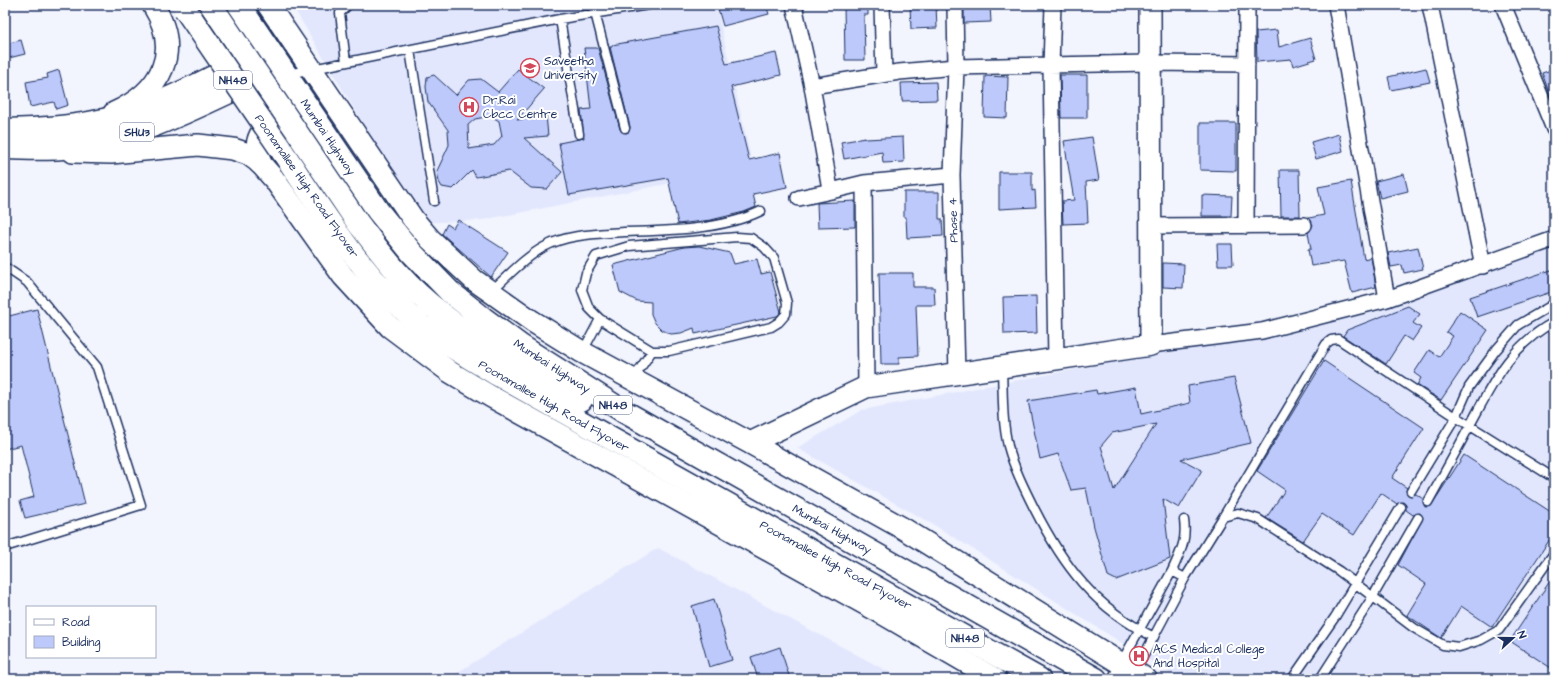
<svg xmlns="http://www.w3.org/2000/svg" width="1559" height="684" viewBox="0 0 1559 684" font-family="'Architects Daughter',sans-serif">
	<rect width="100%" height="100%" fill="#f2f4fe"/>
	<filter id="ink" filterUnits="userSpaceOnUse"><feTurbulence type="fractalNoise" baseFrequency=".025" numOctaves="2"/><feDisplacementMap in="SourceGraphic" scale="8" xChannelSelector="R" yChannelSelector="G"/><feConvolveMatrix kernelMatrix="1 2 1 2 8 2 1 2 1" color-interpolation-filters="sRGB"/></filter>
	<g filter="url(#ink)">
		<path fill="#e2e7fd" d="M 292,5 L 716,5 L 753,167 L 482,220 L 419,223 L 367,130 Z
			M 1554,248 L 1554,679 L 1179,679 L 941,529 L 797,448 L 862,410 L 1376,312 Z
			M 658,548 L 902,679 L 447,679 Z"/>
		<path fill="#bdc9fa" stroke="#1b2f5e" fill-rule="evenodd" d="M 717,5 L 766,5 L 769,14 L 723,26 Z
			M 844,5 L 868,5 L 868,15 L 864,15 L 865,60 L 845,60 Z
			M 910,5 L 936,5 L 937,28 L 911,29 Z
			M 990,5 L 991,22 L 964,23 L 964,6 Z
			M 716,26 L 726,64 L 776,53 L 781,75 L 731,87 L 749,160 L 780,153 L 787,187 L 753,194 L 756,207 L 744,212 L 711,220 L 678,224 L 668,178 L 569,195 L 559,143 L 584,138 L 581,110 L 591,109 L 584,48 L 598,48 L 620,129 L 626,133 L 629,132 L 630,127 L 610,47 L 612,47 L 612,45 Z
			M 1277,30 L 1279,47 L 1310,38 L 1316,59 L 1293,66 L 1291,59 L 1257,62 L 1256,32 Z
			M 21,40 L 25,54 L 5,59 L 5,44 Z
			M 1426,68 L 1430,82 L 1391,90 L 1388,77 Z
			M 518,69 L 544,89 L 517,120 L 546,115 L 548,136 L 524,138 L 562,172 L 547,189 L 531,188 L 509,171 L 476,177 L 472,170 L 453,189 L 442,187 L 439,182 L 437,171 L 449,145 L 448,130 L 428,102 L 426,87 L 427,77 L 434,75 L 456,95 L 469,80 L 481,79 L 498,92 ZM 491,116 L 499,121 L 502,136 L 494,145 L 469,149 L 468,125 L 475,119 Z
			M 1554,69 L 1554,103 L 1553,103 L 1542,73 Z
			M 59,70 L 68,105 L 56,109 L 54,102 L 30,107 L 26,82 L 48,78 L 47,74 Z
			M 1060,75 L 1087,75 L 1087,118 L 1061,118 Z
			M 985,76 L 1008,77 L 1007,118 L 984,117 Z
			M 936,82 L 937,100 L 902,101 L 901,83 Z
			M 1200,123 L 1236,123 L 1236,171 L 1200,170 Z
			M 1339,134 L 1343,151 L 1316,159 L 1311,142 Z
			M 903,137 L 904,162 L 883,163 L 882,152 L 844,159 L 841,142 L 865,138 L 866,139 Z
			M 1092,137 L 1099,180 L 1086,182 L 1088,223 L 1063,224 L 1062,201 L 1074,200 L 1064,141 Z
			M 1280,170 L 1299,170 L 1300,216 L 1281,216 Z
			M 999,172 L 1032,172 L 1032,191 L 1035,190 L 1036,207 L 999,209 Z
			M 1404,174 L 1408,191 L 1380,198 L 1376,181 Z
			M 1351,181 L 1364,259 L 1371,257 L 1376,287 L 1352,293 L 1344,261 L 1311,266 L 1308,249 L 1311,249 L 1308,233 L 1313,225 L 1309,218 L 1324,215 L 1318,187 Z
			M 904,192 L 939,192 L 939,219 L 942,219 L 943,236 L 907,238 L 906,217 L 904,217 Z
			M 1202,195 L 1232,196 L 1231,216 L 1202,216 Z
			M 855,201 L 855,227 L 818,228 L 817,203 Z
			M 458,220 L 508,252 L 491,277 L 442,234 L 447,224 L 453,228 Z
			M 1217,244 L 1232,244 L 1233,265 L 1218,265 Z
			M 699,246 L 730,253 L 734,264 L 757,259 L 761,274 L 770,272 L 781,312 L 777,316 L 695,334 L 694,328 L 681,333 L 671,334 L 662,330 L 655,323 L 651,314 L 651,302 L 637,301 L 620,292 L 613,265 L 684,247 Z
			M 1418,247 L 1423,269 L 1404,273 L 1402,265 L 1391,267 L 1388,253 Z
			M 1163,263 L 1184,264 L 1183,288 L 1163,287 Z
			M 1554,269 L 1554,291 L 1477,317 L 1470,297 Z
			M 879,273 L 913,273 L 913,287 L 934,287 L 935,305 L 916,305 L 918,356 L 899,357 L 899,364 L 881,364 Z
			M 1036,296 L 1037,333 L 1004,334 L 1003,297 Z
			M 1408,306 L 1420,314 L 1413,323 L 1421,328 L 1412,341 L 1404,336 L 1386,364 L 1343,336 L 1347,330 Z
			M 37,309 L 85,504 L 25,518 L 20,501 L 34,497 L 21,445 L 5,449 L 5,317 Z
			M 1460,311 L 1488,330 L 1441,400 L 1417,385 L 1421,378 L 1414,373 L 1429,350 L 1439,357 L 1453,336 L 1446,332 Z
			M 1324,361 L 1424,428 L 1392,478 L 1407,488 L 1406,491 L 1408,495 L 1411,496 L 1416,494 L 1423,499 L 1423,502 L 1425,507 L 1431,506 L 1464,455 L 1554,514 L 1554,533 L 1492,627 L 1461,606 L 1441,638 L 1407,615 L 1426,584 L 1398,565 L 1423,518 L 1420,513 L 1413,515 L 1406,510 L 1406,505 L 1403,502 L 1397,504 L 1381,493 L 1354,535 L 1322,514 L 1303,541 L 1266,518 L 1285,490 L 1257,471 Z
			M 1234,378 L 1251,443 L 1181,459 L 1202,470 L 1179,508 L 1163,499 L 1170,559 L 1116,580 L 1108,576 L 1094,527 L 1086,488 L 1071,490 L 1058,454 L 1040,459 L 1028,401 L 1096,390 L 1097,394 L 1136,387 L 1141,414 L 1190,403 L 1188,386 ZM 1156,424 L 1114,490 L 1101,446 L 1112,433 Z
			M 1554,575 L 1554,670 L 1510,641 Z
			M 714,599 L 732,660 L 709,667 L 692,606 Z
			M 780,647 L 790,679 L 758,679 L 751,657 Z"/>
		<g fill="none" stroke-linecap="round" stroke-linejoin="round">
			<defs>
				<path id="lane" d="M 593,5 L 625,128
					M 560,19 L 579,134
					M 410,50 L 434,201
					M 346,62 L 340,13 L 348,5
					M 288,74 L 560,19 L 649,5
					M 737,237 L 751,238 L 764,247 L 774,258 L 787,303 L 786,314 L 779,322 L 771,327 L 669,351 L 652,351 L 600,319 L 589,308 L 582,290 L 586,273 L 596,256 L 629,246 Z
					M 5,267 L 27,282 L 97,367 L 141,505 L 5,547
					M 490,292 C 507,277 524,258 544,247 C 567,234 598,234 624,232 C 667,231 722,230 761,211
					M 583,351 L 600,319
					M 1002,368 C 1003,394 1002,421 1008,446 C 1014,468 1024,488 1034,508 C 1063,565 1094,608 1154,637
					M 633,379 L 652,351
					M 1411,491 L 1456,417 L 1469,387 L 1496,350 L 1518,325 L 1554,304
					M 1428,502 C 1442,477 1456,452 1469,427 C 1492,385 1509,346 1554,322
					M 1223,517 L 1326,344 L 1331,340 L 1338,339 L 1456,417 L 1554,478
					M 1172,571 C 1180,552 1187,542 1184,520
					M 1135,672 L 1185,578 L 1223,517 L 1238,513 L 1258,519 L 1339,571 L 1414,628 L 1443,645 L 1459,647 L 1481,640 L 1499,630 L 1554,553
					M 1112,679 L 1172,571 L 1185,578
					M 1292,679 L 1335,617 L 1401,507
					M 1320,679 L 1372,598 L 1418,518"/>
				<path id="street" d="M 794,5 L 812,86
					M 882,5 L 884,74
					M 955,5 L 956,67 L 952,175 L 957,374
					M 1053,5 L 1051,66 L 1056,359
					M 1430,5 L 1483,266
					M 1503,5 L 1554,129
					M 864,183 L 952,175
					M 799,198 L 831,191
					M 1150,226 L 1304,225
					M 1246,226 L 1247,5
					M 1387,299 L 1554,239
					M 1151,345 L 1262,331 L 1387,299 L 1336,5
					M 866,387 L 864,183 L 831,191 L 830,189 L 812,86 L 899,72 L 956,67 L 1149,63 L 1247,64"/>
				<path id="secondary" d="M 268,5 L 413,219 L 430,239 L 474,280 L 532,321 L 582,352 L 750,443 L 904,529 L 1146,679
					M 114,113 C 162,91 182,52 153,5
					M 73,152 L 111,153 L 198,145 L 233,149 L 248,154 L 260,163 L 274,179 L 343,276 L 390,327 L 450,372 L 490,396 L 885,615 L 995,679
					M 750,443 L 866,387 L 1151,345 L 1150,5"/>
				<path id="primary" d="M 5,130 C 36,129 68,128 99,121 C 151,111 200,83 247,60
					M 5,148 C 27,149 50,150 72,147 C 137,139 196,107 255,80"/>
				<path id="highway" d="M 211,5 L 358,223 C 374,244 390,266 409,285 C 456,332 522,370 581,400
					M 239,5 L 378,211 L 412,253 L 450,292 L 483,318 L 521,346 L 623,411 L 1096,679
					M 282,151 C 324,213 364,280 423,327 C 448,346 476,362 503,378 L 1039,679
					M 260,163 C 254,143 259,121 285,128"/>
			</defs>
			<use href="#lane" stroke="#1b2f5e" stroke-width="11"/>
			<use href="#street" stroke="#1b2f5e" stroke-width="18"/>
			<use href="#secondary" stroke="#1b2f5e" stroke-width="24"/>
			<use href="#primary" stroke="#1b2f5e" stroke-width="25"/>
			<use href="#highway" stroke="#1b2f5e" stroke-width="25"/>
			<use href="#lane" stroke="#fff" stroke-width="8"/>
			<use href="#street" stroke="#fff" stroke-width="15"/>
			<use href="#secondary" stroke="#fff" stroke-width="21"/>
			<use href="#primary" stroke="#fff" stroke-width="22"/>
			<use href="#highway" stroke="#fff" stroke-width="22"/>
			<defs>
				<path id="highway-bridge" d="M 185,9 L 282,151"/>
			</defs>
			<use href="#highway-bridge" stroke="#1b2f5e" stroke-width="25" stroke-linecap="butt"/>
			<use href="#highway-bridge" stroke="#fff" stroke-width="22"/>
		</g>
	</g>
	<defs>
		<symbol id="university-ring" viewBox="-11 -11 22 22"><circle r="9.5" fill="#fff" stroke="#d1495b" stroke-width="1.5"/><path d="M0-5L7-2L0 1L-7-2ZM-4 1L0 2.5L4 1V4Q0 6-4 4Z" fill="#d1495b"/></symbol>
		<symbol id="hospital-ring" viewBox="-11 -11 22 22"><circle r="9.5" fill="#fff" stroke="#d1495b" stroke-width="1.5"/><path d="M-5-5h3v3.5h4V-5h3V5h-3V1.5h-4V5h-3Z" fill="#d1495b"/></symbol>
	</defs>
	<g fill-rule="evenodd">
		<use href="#university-ring" x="519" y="57" width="22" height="22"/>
		<use href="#hospital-ring" x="458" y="96" width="22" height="22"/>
		<use href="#hospital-ring" x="1128" y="645" width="22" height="22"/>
	</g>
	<g text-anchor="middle" stroke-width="4" stroke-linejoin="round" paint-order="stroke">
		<g fill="#fff" stroke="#5f6d8e" stroke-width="1">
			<rect x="214" y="71" width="38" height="18" rx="3"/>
			<rect x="120" y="123" width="34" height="18" rx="3"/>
			<rect x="594" y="396" width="38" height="18" rx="3"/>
			<rect x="946" y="629" width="38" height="18" rx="3"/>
		</g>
		<g font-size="11" font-weight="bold" fill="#1b2f5e">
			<text x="233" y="84">NH48</text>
			<text x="137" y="136">SHU3</text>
			<text x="613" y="409">NH48</text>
			<text x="965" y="642">NH48</text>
		</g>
		<g font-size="12" fill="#1b2f5e" stroke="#fff" text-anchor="start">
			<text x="544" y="65">Saveetha<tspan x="544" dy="14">University</tspan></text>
			<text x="483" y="104">Dr.Rai<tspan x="483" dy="14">Cbcc Centre</tspan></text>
			<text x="1153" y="653">ACS Medical College<tspan x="1153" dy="14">And Hospital</tspan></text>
		</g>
		<g font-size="12" fill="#1b2f5e" stroke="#fff">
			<text transform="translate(328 137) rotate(56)" y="4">Mumbai Highway</text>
			<text transform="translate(307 186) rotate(55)" y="4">Poonamallee High Road Flyover</text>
			<text transform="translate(953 220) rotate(-92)" y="4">Phase 4</text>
			<text transform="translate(552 366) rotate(33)" y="4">Mumbai Highway</text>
			<text transform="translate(554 406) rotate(30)" y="4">Poonamallee High Road Flyover</text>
			<text transform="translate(832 529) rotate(29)" y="4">Mumbai Highway</text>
			<text transform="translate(836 565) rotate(29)" y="4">Poonamallee High Road Flyover</text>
		</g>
	</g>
	<rect width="1559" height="684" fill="none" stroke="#fff" stroke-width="20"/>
	<rect x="10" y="10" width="1539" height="664" fill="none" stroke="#1b2f5e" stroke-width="1.5" filter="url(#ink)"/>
	<rect x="26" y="606" width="130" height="52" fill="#ffffff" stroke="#a4acbf"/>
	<rect x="34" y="619" width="20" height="6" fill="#ffffff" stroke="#a4acbf"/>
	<text x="62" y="626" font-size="12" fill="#1b2f5e">Road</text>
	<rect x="34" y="636" width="20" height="12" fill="#bdc9fa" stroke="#a4acbf"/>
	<text x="62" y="646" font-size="12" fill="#1b2f5e">Building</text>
	<g transform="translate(1513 638) rotate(69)" stroke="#ffffff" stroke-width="3" paint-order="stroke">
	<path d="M0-3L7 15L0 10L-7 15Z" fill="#1b2f5e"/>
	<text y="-6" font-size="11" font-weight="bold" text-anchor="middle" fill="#1b2f5e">N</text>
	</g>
</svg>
